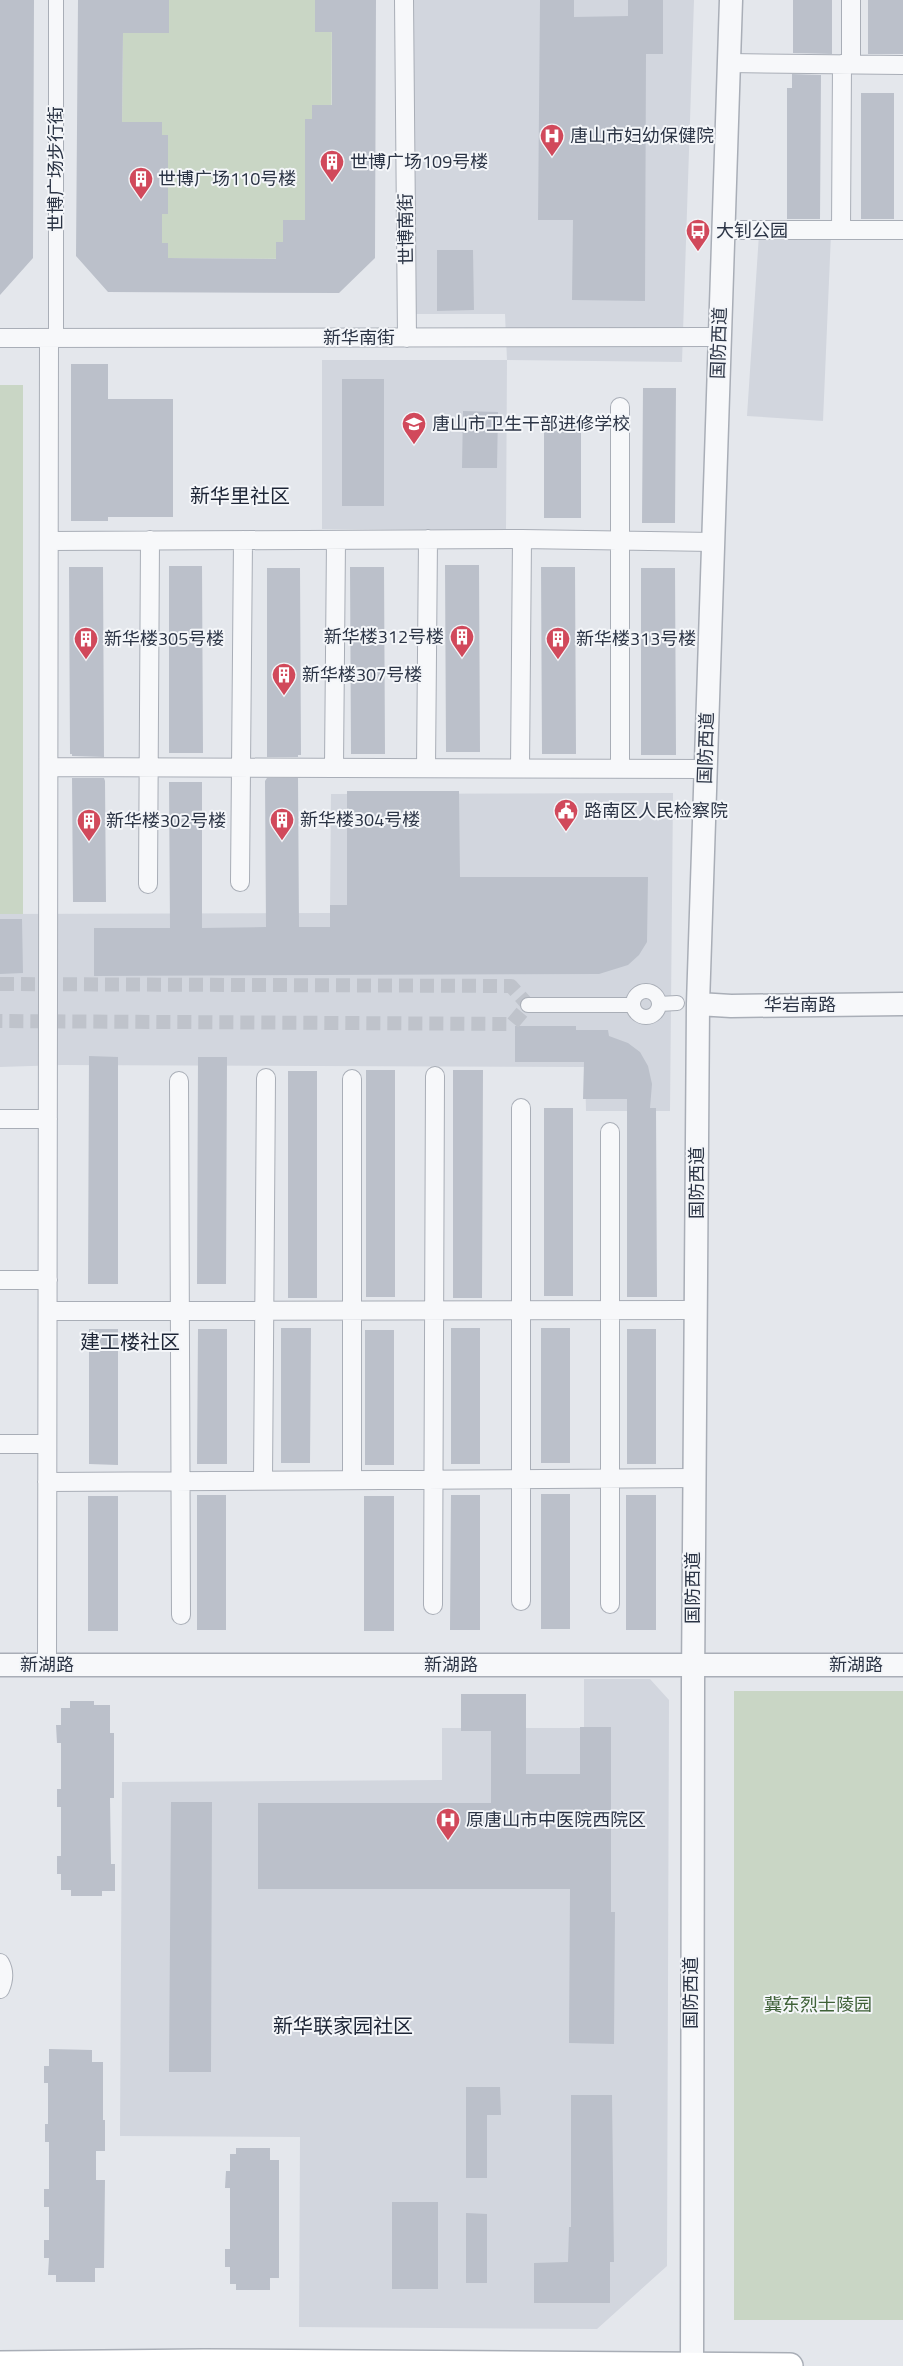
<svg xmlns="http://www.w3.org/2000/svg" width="903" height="2366" viewBox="0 0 903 2366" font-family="'Titillium Web','Noto Sans SC',sans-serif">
	<rect width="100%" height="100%" fill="#e4e7ec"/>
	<path fill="#d2d6de" d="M 414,0 L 694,0 L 682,362 L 507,360 L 506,530 L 322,529 L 322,360 L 507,360 L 505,314 L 414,314 Z
		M 759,234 L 831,234 L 823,421 L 747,416 Z
		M 673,793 L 670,1111 L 586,1111 L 585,1067 L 62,1065 L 0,1067 L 0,914 L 330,913 L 331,794 Z
		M 584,1679 L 650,1679 L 669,1700 L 667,2266 L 597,2329 L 299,2327 L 300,2137 L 120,2136 L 122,1782 L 442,1780 L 442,1728 L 584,1728 Z"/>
	<path fill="#c9d6c5" d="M 123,0 L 332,0 L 331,259 L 121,258 Z
		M 0,385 L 23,385 L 23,914 L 0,914 Z
		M 734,1691 L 903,1691 L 903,2320 L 734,2320 Z"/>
	<path fill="#bbc0ca" d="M 0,0 L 34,0 L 33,258 L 0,295 Z
		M 78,0 L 169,0 L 169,33 L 123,33 L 122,122 L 162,122 L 162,135 L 168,135 L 168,214 L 162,214 L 162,243 L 168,243 L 168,258 L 276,259 L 276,242 L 283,242 L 283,220 L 305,220 L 305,119 L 312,119 L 312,105 L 332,105 L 332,32 L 315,32 L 315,0 L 376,0 L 375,258 L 339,293 L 108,292 L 76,256 Z
		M 540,0 L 574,0 L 574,17 L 628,16 L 628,0 L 663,0 L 663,54 L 646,54 L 645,301 L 572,300 L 573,220 L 538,220 Z
		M 793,0 L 832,0 L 832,54 L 793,53 Z
		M 868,0 L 903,0 L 903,54 L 868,54 Z
		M 792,74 L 821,75 L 820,219 L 787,219 L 787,88 L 792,88 Z
		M 861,93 L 894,93 L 894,219 L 861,219 Z
		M 437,250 L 473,250 L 474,310 L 437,311 Z
		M 71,364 L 108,364 L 108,399 L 173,399 L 173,517 L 108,517 L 108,521 L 71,521 Z
		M 342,379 L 384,379 L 384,506 L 342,506 Z
		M 643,388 L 676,388 L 675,523 L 642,523 Z
		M 463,411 L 498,412 L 497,468 L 462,468 Z
		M 544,416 L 581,416 L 581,518 L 544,518 Z
		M 445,565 L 479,565 L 480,752 L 446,752 Z
		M 169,566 L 202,566 L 203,753 L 169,753 Z
		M 69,567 L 103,567 L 104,757 L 72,756 L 72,754 L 70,754 Z
		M 350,567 L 384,567 L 385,754 L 351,754 Z
		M 541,567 L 575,567 L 576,754 L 542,754 Z
		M 267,568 L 300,568 L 301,755 L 298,755 L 298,757 L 267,757 Z
		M 641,568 L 675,568 L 676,755 L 641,755 Z
		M 72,778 L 104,778 L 105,781 L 106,902 L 73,902 Z
		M 267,778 L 298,778 L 299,927 L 330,927 L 330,905 L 347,905 L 347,791 L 459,791 L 460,877 L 648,877 L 647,942 L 639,955 L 628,965 L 599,974 L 94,976 L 94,928 L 170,928 L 169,782 L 202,782 L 202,928 L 266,927 L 265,781 Z
		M 0,919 L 22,919 L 23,973 L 0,974 Z
		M 515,1026 L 576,1026 L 576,1030 L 608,1030 L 609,1036 L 628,1043 L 640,1052 L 648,1066 L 652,1084 L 650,1108 L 656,1108 L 657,1297 L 627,1297 L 627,1099 L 583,1099 L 584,1062 L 515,1062 Z
		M 89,1056 L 118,1057 L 118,1284 L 88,1284 Z
		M 198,1057 L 227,1057 L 226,1284 L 197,1284 Z
		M 366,1070 L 395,1070 L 395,1297 L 366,1297 Z
		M 453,1070 L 483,1070 L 482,1298 L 453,1298 Z
		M 288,1071 L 317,1071 L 317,1298 L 288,1298 Z
		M 544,1108 L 573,1108 L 573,1296 L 544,1296 Z
		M 281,1328 L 311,1328 L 310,1463 L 281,1463 Z
		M 451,1328 L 480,1328 L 480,1464 L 451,1464 Z
		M 541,1328 L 570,1328 L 570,1463 L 541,1463 Z
		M 89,1329 L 118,1329 L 118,1465 L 89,1464 Z
		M 198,1329 L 227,1329 L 227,1464 L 197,1464 Z
		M 627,1329 L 656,1329 L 656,1464 L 627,1464 Z
		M 365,1330 L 394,1330 L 394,1465 L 365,1465 Z
		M 541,1494 L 570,1494 L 570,1629 L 541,1629 Z
		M 197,1495 L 226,1495 L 226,1630 L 197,1630 Z
		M 451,1495 L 480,1495 L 480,1630 L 450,1630 Z
		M 626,1495 L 656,1495 L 656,1630 L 626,1630 Z
		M 88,1496 L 118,1496 L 118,1631 L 88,1631 Z
		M 364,1496 L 394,1496 L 394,1631 L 364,1631 Z
		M 461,1694 L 526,1694 L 526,1774 L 580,1774 L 580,1727 L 611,1727 L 611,1912 L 615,1912 L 614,2044 L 569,2043 L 570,1889 L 258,1889 L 258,1803 L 491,1803 L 491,1731 L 461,1731 Z
		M 70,1701 L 94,1701 L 94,1705 L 110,1705 L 110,1733 L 114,1733 L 114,1798 L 110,1798 L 111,1864 L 115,1864 L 115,1891 L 102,1891 L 102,1896 L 71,1896 L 71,1890 L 61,1890 L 61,1874 L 57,1874 L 57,1856 L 61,1856 L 61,1807 L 57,1807 L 57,1789 L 61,1789 L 61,1743 L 57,1743 L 56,1725 L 61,1725 L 61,1708 L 70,1708 Z
		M 171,1802 L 212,1802 L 211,2072 L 169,2072 Z
		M 49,2049 L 92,2050 L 92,2062 L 103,2062 L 103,2120 L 105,2120 L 105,2151 L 96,2151 L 96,2180 L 105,2180 L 104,2268 L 95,2268 L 95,2282 L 56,2282 L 56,2275 L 48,2275 L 49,2258 L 44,2258 L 44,2240 L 49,2240 L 49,2207 L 44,2207 L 44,2189 L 49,2189 L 49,2142 L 45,2142 L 45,2124 L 48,2124 L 48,2083 L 44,2083 L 44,2066 L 49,2066 Z
		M 466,2087 L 500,2087 L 501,2115 L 487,2115 L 487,2178 L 466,2178 Z
		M 571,2095 L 612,2095 L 614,2262 L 610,2262 L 610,2303 L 534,2303 L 534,2263 L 568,2262 L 569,2227 L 571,2227 Z
		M 236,2148 L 270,2148 L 270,2160 L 279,2160 L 279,2278 L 270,2278 L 270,2290 L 236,2290 L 236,2284 L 230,2284 L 230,2267 L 225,2267 L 225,2249 L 230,2249 L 230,2188 L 225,2188 L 226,2171 L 230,2171 L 230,2154 L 236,2154 Z
		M 392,2202 L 438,2202 L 438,2289 L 392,2289 Z
		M 466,2213 L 487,2214 L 487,2283 L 466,2283 Z"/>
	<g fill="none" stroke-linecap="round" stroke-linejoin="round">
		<path stroke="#bfc3cb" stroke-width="14" stroke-dasharray="14 7" stroke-linecap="butt" d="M 0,984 L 511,986 L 528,1005 L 512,1024 L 0,1021"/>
		<defs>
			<path id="pedestrian" d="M 56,338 L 56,0
				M633 1004a13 13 0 1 1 26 0a13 13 0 1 1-26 0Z
				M 659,1004 L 677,1003
				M 528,1005 L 633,1005"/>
			<path id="minor" d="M 404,0 L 407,338
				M 729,63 L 903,65
				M 851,64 L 851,0
				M 722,230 L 903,230
				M 841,230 L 842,64
				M 0,338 L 719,337
				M 620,407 L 620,769
				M 49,541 L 522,539 L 713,542
				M 49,767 L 705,769
				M 334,767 L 336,540
				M 426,768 L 428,539
				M 520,768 L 522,539
				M 240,882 L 243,540
				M 148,884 L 150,540
				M 352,1079 L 352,1480
				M 179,1081 L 181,1615
				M 0,1119 L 48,1119
				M 610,1132 L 610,1604
				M 0,1280 L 48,1280
				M 48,1311 L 695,1310
				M 0,1444 L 47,1444
				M 263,1480 L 266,1078
				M 47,1482 L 694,1478
				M 521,1601 L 521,1108
				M 433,1605 L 435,1076
				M 47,1665 L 49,338
				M 0,1963 C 5,1972 4,1980 0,1989"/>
			<path id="tertiary" d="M 698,1004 L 731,1006 L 903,1004
				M 0,1665 L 903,1665
				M 692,2366 L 693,1684 L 698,1004 L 731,0"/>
			<path id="secondary" d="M 0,2364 L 204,2362 L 790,2366"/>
		</defs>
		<use href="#pedestrian" stroke="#a9aeb7" stroke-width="16"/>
		<use href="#minor" stroke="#a9aeb7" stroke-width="20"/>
		<use href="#tertiary" stroke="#a9aeb7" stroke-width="25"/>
		<use href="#secondary" stroke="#a9aeb7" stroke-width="28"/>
		<use href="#pedestrian" stroke="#f7f8fa" stroke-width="14"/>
		<use href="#minor" stroke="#f7f8fa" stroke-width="18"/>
		<use href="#tertiary" stroke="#f7f8fa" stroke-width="22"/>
		<use href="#secondary" stroke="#fff" stroke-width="25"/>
	</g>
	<defs>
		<symbol id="hospital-pin" viewBox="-11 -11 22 30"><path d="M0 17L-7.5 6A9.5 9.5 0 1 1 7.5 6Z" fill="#d1495b" stroke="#f4f6f9"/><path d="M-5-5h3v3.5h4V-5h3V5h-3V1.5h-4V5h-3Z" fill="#fff"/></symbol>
		<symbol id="building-pin" viewBox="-11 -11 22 30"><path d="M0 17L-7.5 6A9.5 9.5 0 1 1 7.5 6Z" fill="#d1495b" stroke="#f4f6f9"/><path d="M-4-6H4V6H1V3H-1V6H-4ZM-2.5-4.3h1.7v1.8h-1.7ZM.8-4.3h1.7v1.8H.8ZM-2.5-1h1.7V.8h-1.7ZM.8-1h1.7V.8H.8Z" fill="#fff"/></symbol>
		<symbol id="bus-pin" viewBox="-11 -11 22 30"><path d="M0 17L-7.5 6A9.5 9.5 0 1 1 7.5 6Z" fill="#d1495b" stroke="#f4f6f9"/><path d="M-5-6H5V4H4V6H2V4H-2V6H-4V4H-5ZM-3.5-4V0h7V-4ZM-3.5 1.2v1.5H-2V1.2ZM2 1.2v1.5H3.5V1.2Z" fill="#fff"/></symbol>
		<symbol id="school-pin" viewBox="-11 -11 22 30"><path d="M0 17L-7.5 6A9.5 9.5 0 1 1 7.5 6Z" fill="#d1495b" stroke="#f4f6f9"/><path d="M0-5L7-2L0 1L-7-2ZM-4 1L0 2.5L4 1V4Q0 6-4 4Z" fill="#fff"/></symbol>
		<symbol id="civic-pin" viewBox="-11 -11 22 30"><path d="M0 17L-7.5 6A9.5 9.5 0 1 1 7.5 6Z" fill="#d1495b" stroke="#f4f6f9"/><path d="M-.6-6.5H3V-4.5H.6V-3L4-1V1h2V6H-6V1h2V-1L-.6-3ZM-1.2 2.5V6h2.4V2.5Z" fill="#fff"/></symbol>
	</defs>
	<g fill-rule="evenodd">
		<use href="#hospital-pin" x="538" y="122" width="28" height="38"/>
		<use href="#building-pin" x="318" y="148" width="28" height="38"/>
		<use href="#building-pin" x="127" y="165" width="28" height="38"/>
		<use href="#bus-pin" x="684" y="217" width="28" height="38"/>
		<use href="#school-pin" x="400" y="410" width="28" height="38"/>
		<use href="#building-pin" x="448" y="623" width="28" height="38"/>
		<use href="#building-pin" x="72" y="625" width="28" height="38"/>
		<use href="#building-pin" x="544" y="625" width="28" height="38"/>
		<use href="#building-pin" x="270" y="661" width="28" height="38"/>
		<use href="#civic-pin" x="552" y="797" width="28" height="38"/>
		<use href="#building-pin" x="268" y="806" width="28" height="38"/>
		<use href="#building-pin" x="75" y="807" width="28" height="38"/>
		<use href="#hospital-pin" x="434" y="1806" width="28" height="38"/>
	</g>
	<g text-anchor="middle" stroke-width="4" stroke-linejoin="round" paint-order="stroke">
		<g font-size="18" fill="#2b3445" stroke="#f4f6f9" text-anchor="start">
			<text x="570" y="142">唐山市妇幼保健院</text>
			<text x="350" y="168">世博广场109号楼</text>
			<text x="158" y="185">世博广场110号楼</text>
			<text x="716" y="237">大钊公园</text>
			<text x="432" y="430">唐山市卫生干部进修学校</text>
			<text x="444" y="643" text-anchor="end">新华楼312号楼</text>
			<text x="104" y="645">新华楼305号楼</text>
			<text x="576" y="645">新华楼313号楼</text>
			<text x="302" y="681">新华楼307号楼</text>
			<text x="584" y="817">路南区人民检察院</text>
			<text x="300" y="826">新华楼304号楼</text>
			<text x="106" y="827">新华楼302号楼</text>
			<text x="466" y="1826">原唐山市中医院西院区</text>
		</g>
		<g font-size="18" fill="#2b3445" stroke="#f4f6f9">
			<text transform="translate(56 169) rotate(-90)" y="6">世博广场步行街</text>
			<text transform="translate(406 229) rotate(-91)" y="6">世博南街</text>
			<text x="359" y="344">新华南街</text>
			<text transform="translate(719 343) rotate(-88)" y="6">国防西道</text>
			<text transform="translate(706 748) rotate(-88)" y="6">国防西道</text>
			<text x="800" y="1011">华岩南路</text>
			<text transform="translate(697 1183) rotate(-90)" y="6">国防西道</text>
			<text transform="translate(693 1588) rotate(-90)" y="6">国防西道</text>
			<text x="47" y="1671">新湖路</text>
			<text x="451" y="1671">新湖路</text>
			<text x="856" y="1671">新湖路</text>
			<text transform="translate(691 1993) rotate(-90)" y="6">国防西道</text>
		</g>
		<g font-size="18" fill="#3f6138" stroke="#f4f6f9">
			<text x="818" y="2011">冀东烈士陵园</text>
		</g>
		<g font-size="20" fill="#1d2536" stroke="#f4f6f9">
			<text x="240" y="503">新华里社区</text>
			<text x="130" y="1349">建工楼社区</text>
			<text x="343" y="2033">新华联家园社区</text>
		</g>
	</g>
</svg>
